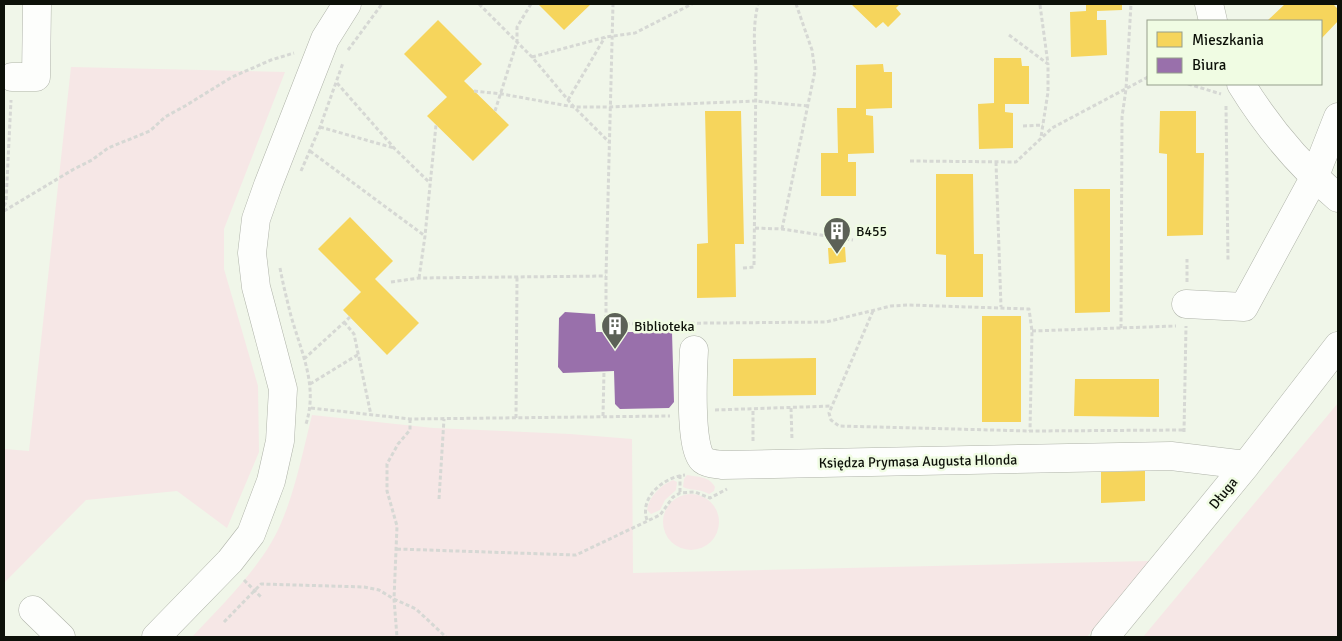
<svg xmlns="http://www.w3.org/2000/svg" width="1342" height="641" viewBox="0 0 1342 641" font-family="Signika,sans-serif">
	<rect width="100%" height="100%" fill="#f0f6e9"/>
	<path fill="#f6e7e6" d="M 71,67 L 285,72 L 224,229 L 224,269 L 258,386 L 259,452 L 227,528 L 177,491 L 86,500 L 4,583 L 4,449 L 29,451 Z
		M 1338,403 L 1338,637 L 1143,637 Z
		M 312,415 L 433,428 L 570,434 L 632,439 L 633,573 L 1149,561 L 1087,637 L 192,637 C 220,607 250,578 271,543 C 292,508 302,455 312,415 Z
		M 687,475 C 698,477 709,476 715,487 L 714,491 L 709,494 C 699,488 691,491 683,487 L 684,479 Z
		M 673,480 L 677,482 L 676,490 L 665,500 L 660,510 L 651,514 L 647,510 C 649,496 661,485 673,480 Z
		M663 522a28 28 0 1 1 56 0a28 28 0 1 1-56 0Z"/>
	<path fill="#f6d55c" d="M 538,4 L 591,4 L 564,30 Z
		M 851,4 L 900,4 L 896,8 L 901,14 L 888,27 L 883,22 L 876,28 Z
		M 1086,4 L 1122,4 L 1122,10 L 1097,11 L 1097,20 L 1106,20 L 1107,55 L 1071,57 L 1070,12 L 1086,11 Z
		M 1285,4 L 1333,4 L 1338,9 L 1338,21 L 1321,39 L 1321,21 L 1267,21 Z
		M 438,20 L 482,64 L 464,81 L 509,125 L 473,161 L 427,116 L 447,97 L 404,54 Z
		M 994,58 L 1021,58 L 1022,66 L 1029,66 L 1029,104 L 1005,104 L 1005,112 L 1013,113 L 1013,148 L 979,149 L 978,104 L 994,103 Z
		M 883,64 L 884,72 L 892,72 L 892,108 L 866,109 L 866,115 L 873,116 L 874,153 L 848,154 L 848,162 L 856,162 L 856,196 L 821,196 L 821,153 L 838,153 L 837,108 L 856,108 L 856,65 Z
		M 705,111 L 741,111 L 744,244 L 735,244 L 736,297 L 697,298 L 697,244 L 708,243 Z
		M 1160,111 L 1196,111 L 1196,153 L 1204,153 L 1203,235 L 1167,236 L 1167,154 L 1159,153 Z
		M 936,174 L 973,174 L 974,254 L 983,254 L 983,297 L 946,297 L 946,255 L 936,254 Z
		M 1074,189 L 1110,189 L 1110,312 L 1075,313 Z
		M 350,217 L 393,261 L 375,279 L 419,323 L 387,355 L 343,310 L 361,292 L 318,249 Z
		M 845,247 L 846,262 L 829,264 L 828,248 Z
		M 982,316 L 1021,316 L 1021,422 L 982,422 Z
		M 816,358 L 816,395 L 733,396 L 733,359 Z
		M 1075,379 L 1159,379 L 1159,417 L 1074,416 Z
		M 1145,471 L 1145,501 L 1101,503 L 1101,472 Z"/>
	<path fill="#9970ab" d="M 565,312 L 595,314 L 596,332 L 672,332 L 674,402 L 669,408 L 620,409 L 615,404 L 614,371 L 563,373 L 558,367 L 559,318 Z"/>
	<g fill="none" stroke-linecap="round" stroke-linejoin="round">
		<defs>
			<path id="minor" d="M 1209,4 L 1213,21
				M 12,77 L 36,77 L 37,4
				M 1241,84 C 1268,128 1299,165 1338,198
				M 1186,304 L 1244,307 L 1314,178 L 1338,117
				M 694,350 C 693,369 689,449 703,460 C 708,464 716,464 722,465 L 1171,456 L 1246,465
				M 33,610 L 61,637
				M 156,637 L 230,561 L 251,534 L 271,481 L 280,441 L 283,389 L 256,287 L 252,253 L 256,219 L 268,185 L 325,39 L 347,4
				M 1105,637 L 1246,465 L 1338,346"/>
		</defs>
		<use href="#minor" stroke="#afb3a9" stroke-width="29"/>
		<path stroke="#d6d8d4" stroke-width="3" stroke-dasharray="4 2.5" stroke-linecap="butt" d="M 479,4 L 532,57 L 574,107 L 609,142
			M 1040,5 L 1048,64
			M 1009,35 L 1048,64 L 1048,92 L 1041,137
			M 348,50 L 382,4
			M 532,57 L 606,37 L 635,33 L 692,4
			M 337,83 L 395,149 L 429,182
			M 1188,84 L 1221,94
			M 474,91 L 502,94 L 574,107 L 610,107 L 755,101 L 808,106
			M 568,100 L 605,37
			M 1226,106 L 1228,260
			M 495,111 L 517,42 L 517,27 L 531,4
			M 1023,126 L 1043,125
			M 320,127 L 394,148
			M 310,151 L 425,236
			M 910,161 L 1016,162 L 1052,128 L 1148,77
			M 996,162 L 1001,307
			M 301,171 L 320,127 L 343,63
			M 4,206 L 6,202 L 11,100
			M 4,211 L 74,169 L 92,160 L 108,148 L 150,131 L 165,117 L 185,106 L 232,77 L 271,60 L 294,53
			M 755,228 L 782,229 L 853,240
			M 782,229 L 815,71 L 812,50 L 796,4
			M 280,268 C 283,284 287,300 291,316 C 302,354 318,386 306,424
			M 743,268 L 754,267 L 756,67 C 754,45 753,25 758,4
			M 419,278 L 425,236 L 436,125
			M 391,282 L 419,278 L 606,276
			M 1187,282 L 1187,259
			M 873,311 L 829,413 L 831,420 L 839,426 L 1030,431 L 1184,430
			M 344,322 L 354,334 L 371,415
			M 606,324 L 826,322 L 891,306 L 909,305 L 1029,309 L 1032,331 L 1030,431
			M 1121,328 L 1122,117 L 1126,89 L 1131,4
			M 1032,331 L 1176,326
			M 607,332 L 606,324 L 606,276 L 613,4
			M 304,359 L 350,317
			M 310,384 L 359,354
			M 311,408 L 410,419 L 670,416
			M 791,408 L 792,440
			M 715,410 L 832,406
			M 603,416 L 604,371
			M 516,418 L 517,277
			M 410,419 L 410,430 L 398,444 L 387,464 L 387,491 L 397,526 L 394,599 L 416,609 L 446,637
			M 1184,432 L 1186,326
			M 753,441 L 753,409
			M 680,475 L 680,493
			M 439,499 L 444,419
			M 647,520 C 639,497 664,477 685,475
			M 397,549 L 576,555 L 660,515 L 673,497 L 680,493 L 695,492 L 710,498 L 727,489
			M 244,580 L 261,597
			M 224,622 L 261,584 L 364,587 L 379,590 L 394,599 L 397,637"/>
		<use href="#minor" stroke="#fdfefc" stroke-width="28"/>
	</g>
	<defs>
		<symbol id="building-pin" viewBox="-11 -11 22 30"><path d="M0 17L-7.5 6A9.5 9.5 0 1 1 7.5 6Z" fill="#5c6157" stroke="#f0fce3"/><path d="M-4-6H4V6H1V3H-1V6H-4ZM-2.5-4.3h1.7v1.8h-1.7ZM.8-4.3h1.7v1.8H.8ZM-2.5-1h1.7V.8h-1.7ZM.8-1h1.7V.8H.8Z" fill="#fff"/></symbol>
	</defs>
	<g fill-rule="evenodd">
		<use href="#building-pin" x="821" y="215" width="32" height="43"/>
		<use href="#building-pin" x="599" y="310" width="32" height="43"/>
	</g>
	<g text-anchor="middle" stroke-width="5" stroke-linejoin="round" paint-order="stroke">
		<g font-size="14" fill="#0d1109" stroke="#f0fce3" text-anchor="start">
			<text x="856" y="236">B455</text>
			<text x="634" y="331">Biblioteka</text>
		</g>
		<g font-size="14" fill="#0d1109" stroke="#f0fce3">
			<text transform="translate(918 461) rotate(-1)" y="5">Księdza Prymasa Augusta Hlonda</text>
			<text transform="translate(1223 493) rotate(-51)" y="5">Długa</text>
		</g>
	</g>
	<rect width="1342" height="641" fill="none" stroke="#0d1109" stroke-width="10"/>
	<rect x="1147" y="20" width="175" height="65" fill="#f0fce3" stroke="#959e8c"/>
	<rect x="1157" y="32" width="25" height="15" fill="#f6d55c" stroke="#959e8c"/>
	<text x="1192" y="45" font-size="15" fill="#0d1109">Mieszkania</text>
	<rect x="1157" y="58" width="25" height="15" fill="#9970ab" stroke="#959e8c"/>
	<text x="1192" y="70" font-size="15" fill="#0d1109">Biura</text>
</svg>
